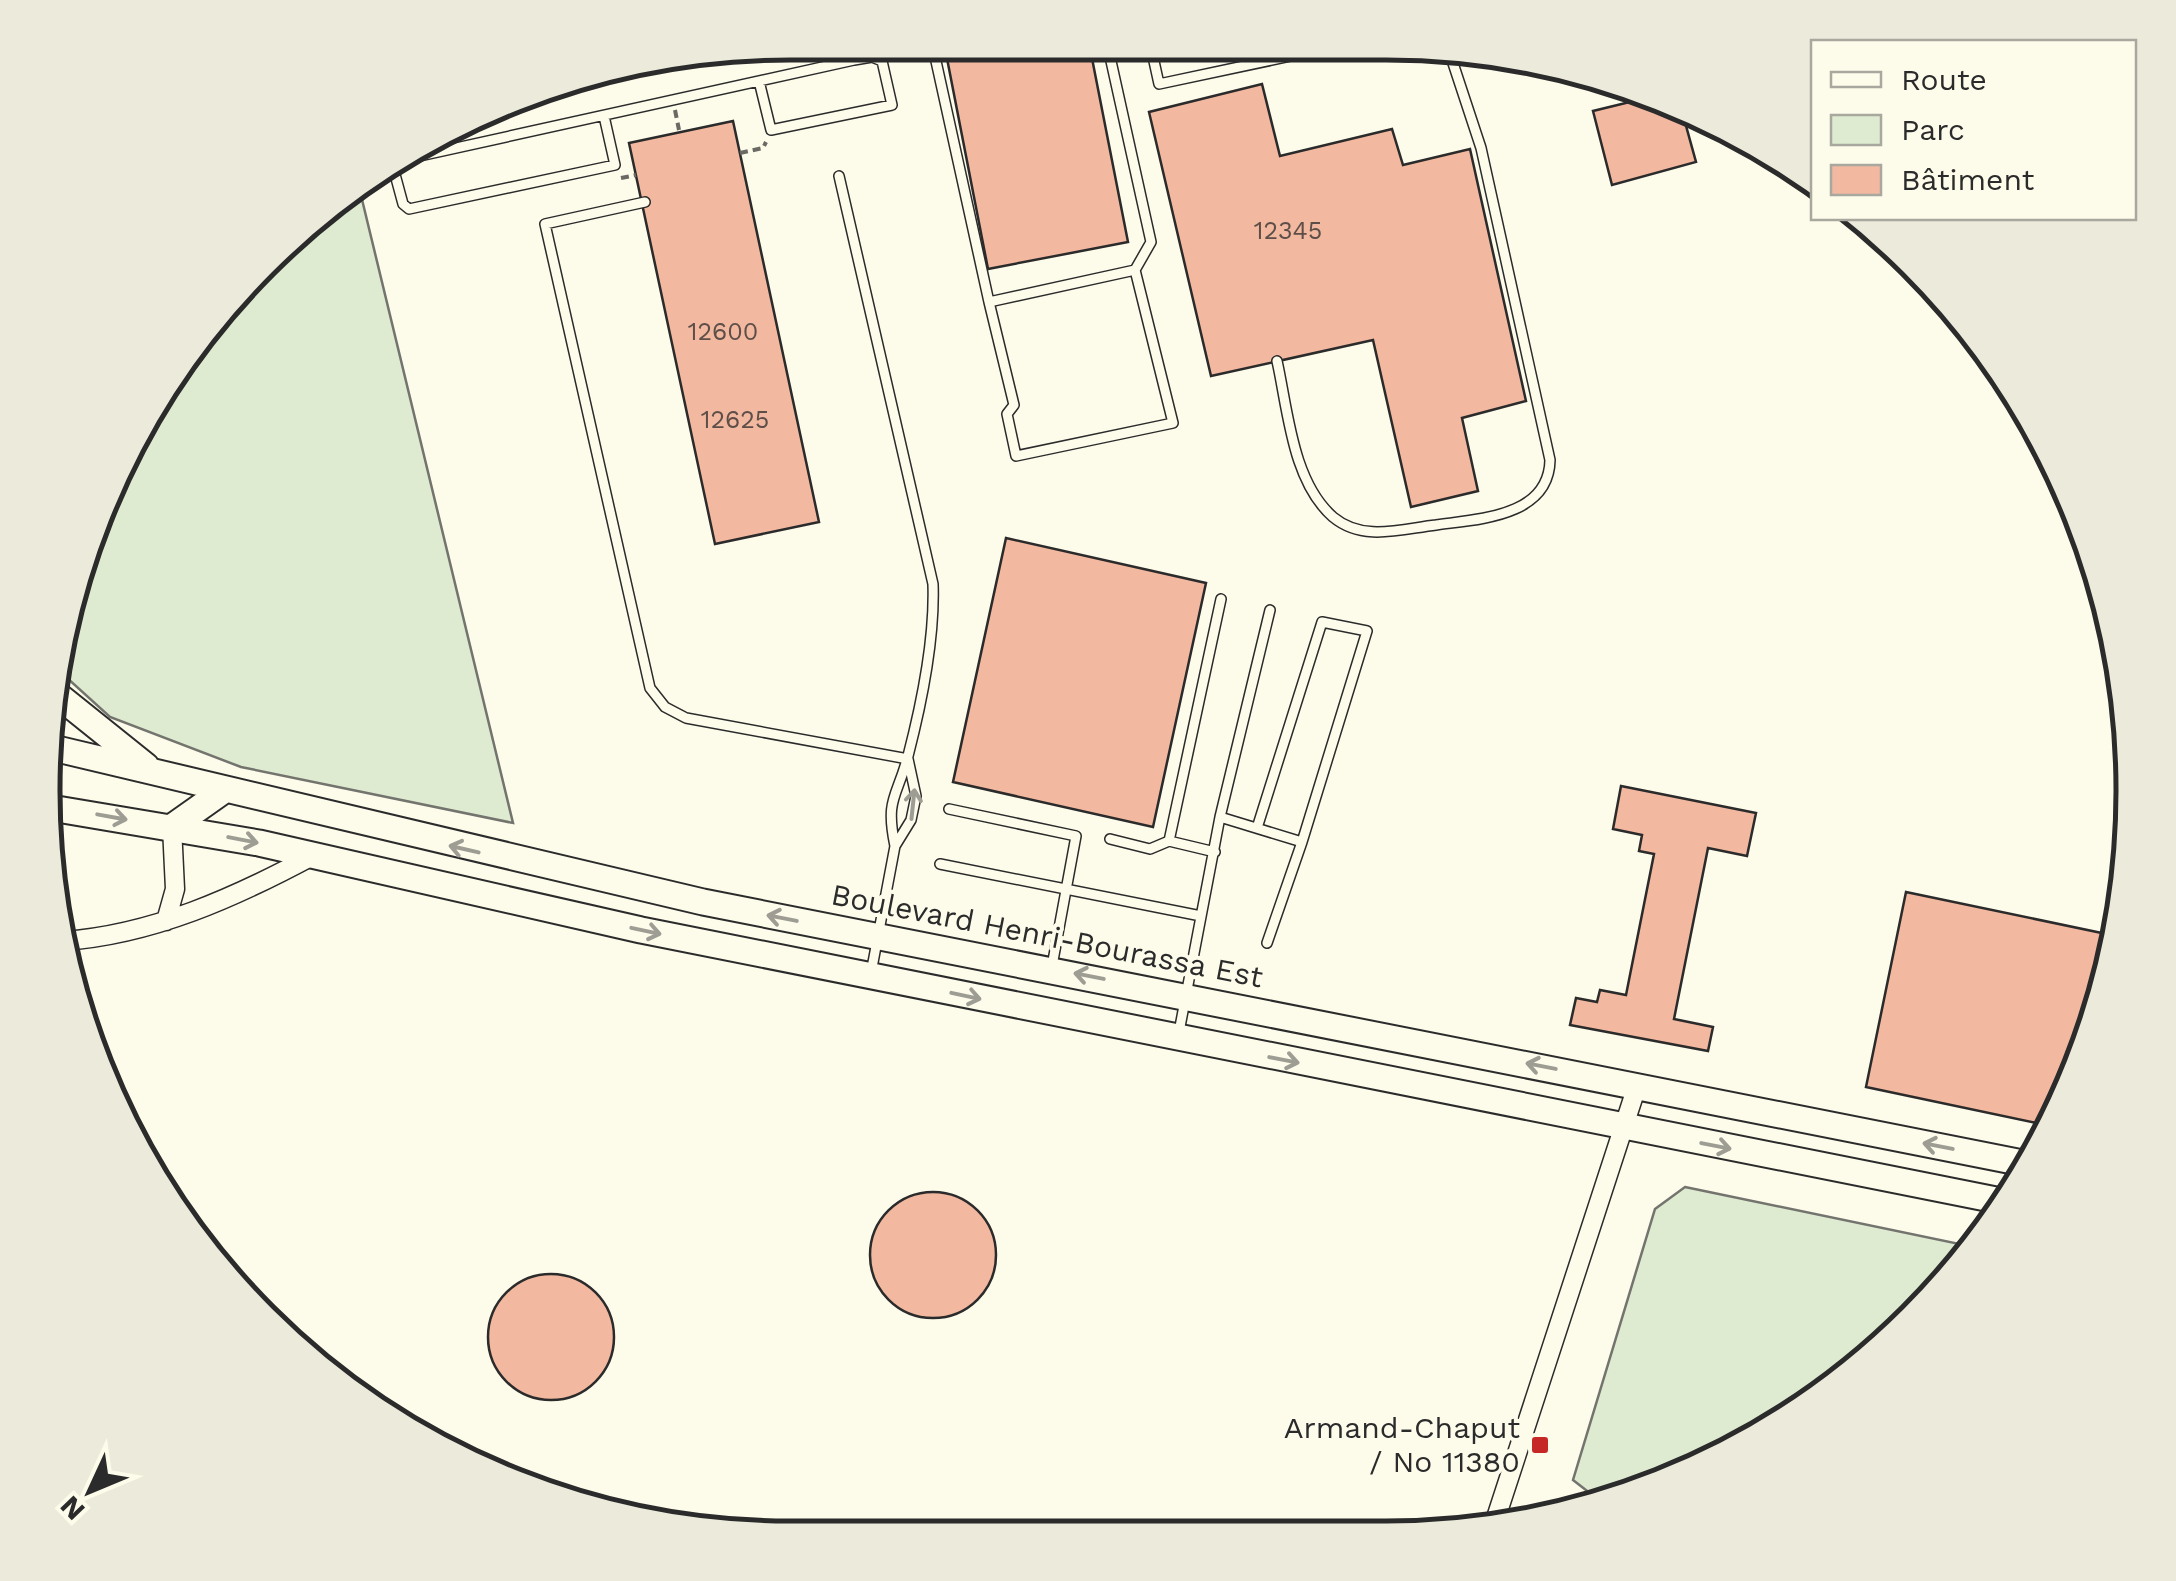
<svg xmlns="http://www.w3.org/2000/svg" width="2176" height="1581" viewBox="0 0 2176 1581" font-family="'Work Sans',sans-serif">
	<rect width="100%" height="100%" fill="#fdfbea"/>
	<path fill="#deebd1" stroke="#74746e" stroke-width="2.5" d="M 358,183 L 513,823 L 241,767 L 110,717 L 56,668 L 57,645 L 119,460 L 229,297 Z
		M 1685,1187 L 1974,1247 L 1948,1283 L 1841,1384 L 1672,1481 L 1600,1501 L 1573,1480 L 1655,1209 Z"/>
	<path fill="#f2b8a0" stroke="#2b2b2b" stroke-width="2.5" d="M 944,43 L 1089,43 L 1128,242 L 988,269 Z
		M 1262,84 L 1280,156 L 1392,129 L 1403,165 L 1470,149 L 1526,401 L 1462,418 L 1478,491 L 1411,507 L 1373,340 L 1211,376 L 1149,112 Z
		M 1646,98 L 1683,115 L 1696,162 L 1612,185 L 1593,111 Z
		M 733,121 L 819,522 L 715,544 L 629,143 Z
		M 1006,538 L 1206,583 L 1153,827 L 953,782 Z
		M 1621,786 L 1756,813 L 1747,856 L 1708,848 L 1674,1019 L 1713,1027 L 1708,1051 L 1570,1025 L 1576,998 L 1597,1002 L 1600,990 L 1626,995 L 1654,854 L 1639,851 L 1642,835 L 1613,829 Z
		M 1906,892 L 2116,936 L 2094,1030 L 2051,1126 L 1866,1087 Z
		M870 1255a63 63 0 1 1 126 0a63 63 0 1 1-126 0Z
		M488 1337a63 63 0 1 1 126 0a63 63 0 1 1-126 0Z"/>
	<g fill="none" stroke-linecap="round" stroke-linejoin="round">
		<defs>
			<path id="service" d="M 850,43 L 854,60
				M 932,43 L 989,302 L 1135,270 L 1151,242 L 1107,43
				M 1150,43 L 1159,84 L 1352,43
				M 604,116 L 615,165 L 409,209 L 403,204 L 393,167 L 397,161 L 854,60 L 872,57 L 882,61 L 892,105 L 771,130 L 759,81
				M 839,176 L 933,584 C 935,640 922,702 908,756 C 897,798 885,798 895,846
				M 645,202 L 545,224 L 650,688 L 665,707 L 686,718 L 908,759
				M 989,302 L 1014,405 L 1007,414 L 1016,456 L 1173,423 L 1135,270
				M 1277,361 C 1288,410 1292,481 1333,517 C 1363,542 1401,529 1436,525 C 1478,519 1549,517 1550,460 L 1481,148 L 1449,51
				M 949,809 L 1076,836 L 1052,966
				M 1220,817 L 1302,842 L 1367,631 L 1322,622 L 1257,828
				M 1110,839 L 1150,849 L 1169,841
				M 1215,852 L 1169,841 L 1221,599
				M 940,864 L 1201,916
				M 1267,943 L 1302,842
				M 871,973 L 895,846 L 911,820 L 916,796 L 908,759
				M 1179,1032 L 1220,817 L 1270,610"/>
			<path id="minor" d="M 166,921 L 175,889 L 172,827
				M 63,941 C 152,935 236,897 314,855
				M 1492,1530 L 1637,1086"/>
			<path id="primary" d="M 55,693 L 146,766
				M 53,748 L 703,902 L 2033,1165
				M 51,808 L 259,843 L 641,930 L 2006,1202
				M 172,827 L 223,791"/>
		</defs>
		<use href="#service" stroke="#2b2b2b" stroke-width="12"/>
		<use href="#minor" stroke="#2b2b2b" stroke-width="21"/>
		<use href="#primary" stroke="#2b2b2b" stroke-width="29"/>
		<path stroke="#6a6964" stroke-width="4" stroke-dasharray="8 5" stroke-linecap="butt" d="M 675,110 L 679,130
			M 740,153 L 763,148 L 766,142
			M 621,178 L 636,175"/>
		<use href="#service" stroke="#fdfbea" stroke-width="9"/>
		<use href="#minor" stroke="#fdfbea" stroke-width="18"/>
		<use href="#primary" stroke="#fdfbea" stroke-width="25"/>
	</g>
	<defs><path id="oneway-shaft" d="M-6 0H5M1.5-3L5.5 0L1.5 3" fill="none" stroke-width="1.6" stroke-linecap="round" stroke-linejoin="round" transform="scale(2.5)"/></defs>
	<g stroke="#9e9d94">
		<use href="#oneway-shaft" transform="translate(913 804) rotate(-84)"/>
		<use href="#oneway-shaft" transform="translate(112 817) rotate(10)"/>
		<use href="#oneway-shaft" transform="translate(243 840) rotate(11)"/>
		<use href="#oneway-shaft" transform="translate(464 849) rotate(-167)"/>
		<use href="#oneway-shaft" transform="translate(782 918) rotate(-169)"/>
		<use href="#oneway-shaft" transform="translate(646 931) rotate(12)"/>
		<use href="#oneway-shaft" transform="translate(1089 976) rotate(-169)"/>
		<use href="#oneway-shaft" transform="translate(966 996) rotate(12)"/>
		<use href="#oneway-shaft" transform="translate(1284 1060) rotate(11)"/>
		<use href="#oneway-shaft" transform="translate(1541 1066) rotate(-169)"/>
		<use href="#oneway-shaft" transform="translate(1716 1146) rotate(11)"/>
		<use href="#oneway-shaft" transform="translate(1938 1146) rotate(-169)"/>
	</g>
	<rect fill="#c62828" stroke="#fdfbea" stroke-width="4" x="1530" y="1435" width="20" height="20" rx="5"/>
	<g text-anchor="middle" stroke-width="8" stroke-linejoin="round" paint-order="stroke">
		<g font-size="25" fill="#5d4e48">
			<text x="1288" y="239">12345</text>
			<text x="723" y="340">12600</text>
			<text x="735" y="428">12625</text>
		</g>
		<g font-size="30" fill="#2b2b2b" stroke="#fdfbea">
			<text transform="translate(1047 936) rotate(11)" y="10">Boulevard Henri-Bourassa Est</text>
		</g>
		<g font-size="30" fill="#2b2b2b" stroke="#fdfbea" text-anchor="end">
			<text x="1520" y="1438">Armand-Chaput<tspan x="1520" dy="34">/ No 11380</tspan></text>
		</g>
	</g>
	<path d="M0 0H2176V1581H0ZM790 60H1386A730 730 0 0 1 2116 790V791A730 730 0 0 1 1386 1521H790A730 730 0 0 1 60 791V790A730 730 0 0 1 790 60Z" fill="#eceadb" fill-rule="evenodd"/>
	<path fill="none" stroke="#2b2b2b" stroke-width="5" d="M790 60H1386A730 730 0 0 1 2116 790V791A730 730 0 0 1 1386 1521H790A730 730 0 0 1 60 791V790A730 730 0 0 1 790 60Z"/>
	<rect x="1811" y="40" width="325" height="180" fill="#fdfbea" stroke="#a9a89e" stroke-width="2.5"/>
	<rect x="1831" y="72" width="50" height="15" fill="#fdfbea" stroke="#a9a89e" stroke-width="2.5"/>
	<text x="1901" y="90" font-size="30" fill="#2b2b2b">Route</text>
	<rect x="1831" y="115" width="50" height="30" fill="#deebd1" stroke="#a9a89e" stroke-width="2.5"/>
	<text x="1901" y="140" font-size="30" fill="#2b2b2b">Parc</text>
	<rect x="1831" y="165" width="50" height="30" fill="#f2b8a0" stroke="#a9a89e" stroke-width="2.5"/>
	<text x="1901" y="190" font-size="30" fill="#2b2b2b">Bâtiment</text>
	<g transform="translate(90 1491) rotate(226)" stroke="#fdfbea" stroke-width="8" paint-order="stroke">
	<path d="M0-8L18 38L0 25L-18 38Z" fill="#2b2b2b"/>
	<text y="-15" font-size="28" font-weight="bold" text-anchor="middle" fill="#2b2b2b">N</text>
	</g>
</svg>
